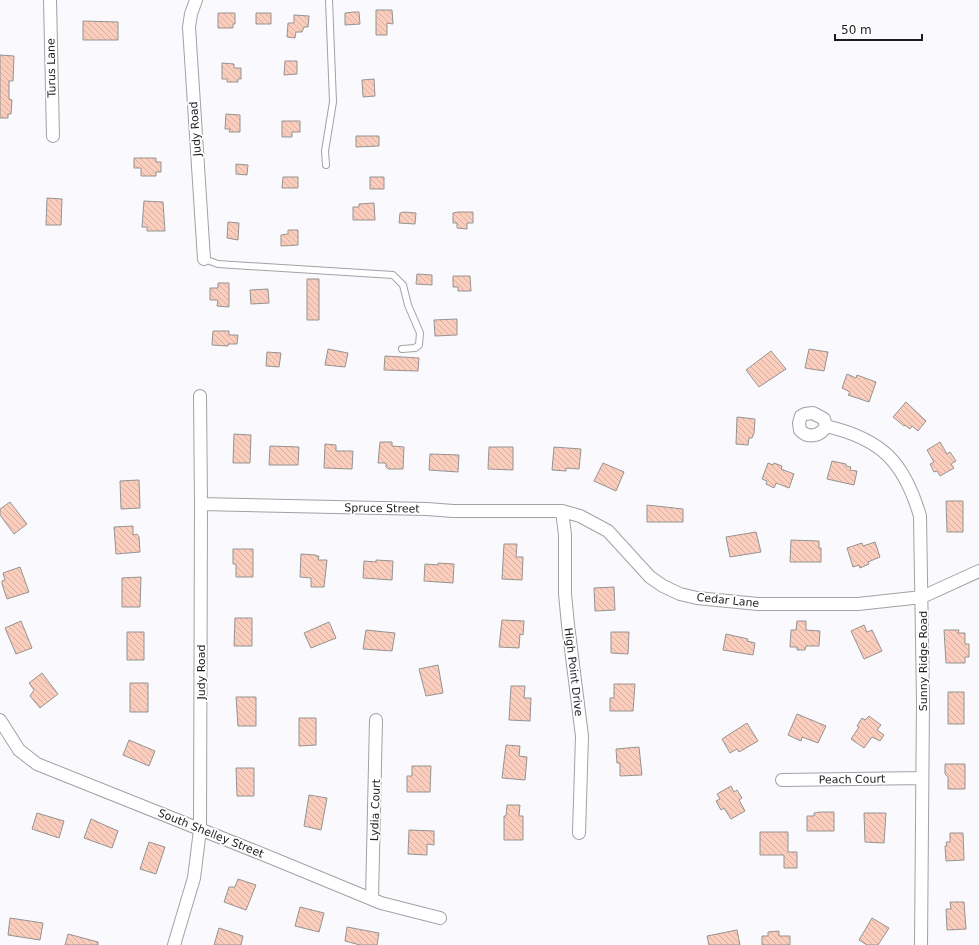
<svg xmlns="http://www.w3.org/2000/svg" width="979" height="945" viewBox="0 0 979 945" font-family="'DejaVu Sans',sans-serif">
	<defs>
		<pattern id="building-back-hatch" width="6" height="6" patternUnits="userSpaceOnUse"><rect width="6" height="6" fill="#facdbd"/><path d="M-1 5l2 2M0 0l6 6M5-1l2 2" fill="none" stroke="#d6b0a2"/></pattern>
	</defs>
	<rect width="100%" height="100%" fill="#fafafe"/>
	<path fill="url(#building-back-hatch)" stroke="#969391" d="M 376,10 L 392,10 L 393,24 L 387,23 L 387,35 L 376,35 Z
		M 354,12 L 359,12 L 360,24 L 345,25 L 345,13 Z
		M 218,13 L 235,13 L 235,24 L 233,24 L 233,28 L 218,28 Z
		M 256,13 L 271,13 L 271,24 L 256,24 Z
		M 294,15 L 309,16 L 308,27 L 304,27 L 302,32 L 296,32 L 295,38 L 287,37 L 288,23 L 294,23 Z
		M 83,21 L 118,22 L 118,40 L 83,40 Z
		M 0,55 L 14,56 L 13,81 L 9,81 L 9,99 L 12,100 L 11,114 L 8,114 L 8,118 L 0,118 Z
		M 285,61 L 297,61 L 297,74 L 284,75 Z
		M 222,63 L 234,64 L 234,68 L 241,68 L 241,79 L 238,79 L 238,82 L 227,82 L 227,79 L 222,79 Z
		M 374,79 L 375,96 L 363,97 L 362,80 Z
		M 226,114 L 240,115 L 240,132 L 229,132 L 230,129 L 225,129 Z
		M 282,121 L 300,121 L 300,132 L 292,132 L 292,137 L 282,137 Z
		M 356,136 L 379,136 L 379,146 L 356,147 Z
		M 134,158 L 156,158 L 156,162 L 161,162 L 161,172 L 156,172 L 156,176 L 141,176 L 141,168 L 134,168 Z
		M 236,164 L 248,165 L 247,175 L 236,174 Z
		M 283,177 L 298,177 L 298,188 L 282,188 Z
		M 370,177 L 384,177 L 384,189 L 370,189 Z
		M 47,198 L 62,199 L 61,225 L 46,225 Z
		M 144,201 L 163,202 L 165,231 L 147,231 L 147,227 L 142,227 Z
		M 374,203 L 375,220 L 353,220 L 353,207 L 359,207 L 359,204 Z
		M 404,212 L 416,213 L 415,224 L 399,223 L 400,213 Z
		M 458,212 L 473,212 L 473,223 L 467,223 L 467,229 L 457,228 L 457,223 L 453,223 L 453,213 Z
		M 228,222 L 239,223 L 238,240 L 227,238 Z
		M 288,230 L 298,230 L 298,245 L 281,246 L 281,235 L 288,234 Z
		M 417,274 L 432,275 L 432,285 L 416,284 Z
		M 453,276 L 470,276 L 471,291 L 458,291 L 458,287 L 453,287 Z
		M 307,279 L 319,279 L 319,320 L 307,320 Z
		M 218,283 L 229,283 L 229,307 L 217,306 L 218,300 L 210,300 L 210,288 L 218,288 Z
		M 268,289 L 269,303 L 251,304 L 250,290 Z
		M 457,319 L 457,335 L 435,336 L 434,320 Z
		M 213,331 L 229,331 L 229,335 L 238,335 L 237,344 L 228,344 L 228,346 L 212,345 Z
		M 328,349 L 348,353 L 345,367 L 325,365 Z
		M 809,349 L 828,352 L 824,371 L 805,368 Z
		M 771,351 L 786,369 L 759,387 L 746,370 Z
		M 267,352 L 281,353 L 279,367 L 266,366 Z
		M 385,356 L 419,358 L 418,371 L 384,370 Z
		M 847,374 L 856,378 L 857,375 L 876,382 L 869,402 L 848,395 L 850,392 L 842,388 Z
		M 906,402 L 926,421 L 918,431 L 912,426 L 910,429 L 905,425 L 904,426 L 893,417 Z
		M 737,417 L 755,419 L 754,433 L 752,438 L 749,438 L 748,445 L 736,444 Z
		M 234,434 L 251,435 L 250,463 L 233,463 Z
		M 380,442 L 392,442 L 392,446 L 404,447 L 403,469 L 388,469 L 386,467 L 386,463 L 378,463 Z
		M 940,442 L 947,454 L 950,452 L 956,461 L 951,464 L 954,468 L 940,476 L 937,471 L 934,472 L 930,464 L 934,462 L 927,450 Z
		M 325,444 L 336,445 L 336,451 L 353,451 L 352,469 L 324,468 Z
		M 270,446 L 299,447 L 298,465 L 269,465 Z
		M 489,447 L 513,447 L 513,470 L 488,469 Z
		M 554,447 L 581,449 L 579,469 L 566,468 L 566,471 L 552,470 Z
		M 430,454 L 459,455 L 458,472 L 429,470 Z
		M 832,461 L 846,464 L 846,466 L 851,467 L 850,470 L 857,471 L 854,485 L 827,479 Z
		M 603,463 L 624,472 L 616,491 L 594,481 Z
		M 768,463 L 773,465 L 774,463 L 782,466 L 781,469 L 794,474 L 789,488 L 776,483 L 774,488 L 766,484 L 767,481 L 762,479 Z
		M 139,480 L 140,508 L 121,509 L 120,481 Z
		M 946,501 L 963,501 L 963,532 L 947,532 Z
		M 10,502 L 27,524 L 14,534 L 0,515 L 0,509 Z
		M 647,505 L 683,509 L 683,522 L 647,522 Z
		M 133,526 L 133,535 L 137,534 L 139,537 L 140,552 L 116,554 L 114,527 Z
		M 756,532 L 761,552 L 730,557 L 726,537 Z
		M 791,540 L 819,541 L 819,548 L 821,548 L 821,562 L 790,562 Z
		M 875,542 L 880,557 L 868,562 L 869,564 L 860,568 L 859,565 L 853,567 L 847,548 L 862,543 L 863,546 Z
		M 504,544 L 517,544 L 516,557 L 523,557 L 522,580 L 502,579 Z
		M 233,549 L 253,549 L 253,577 L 236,577 L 236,564 L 233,564 Z
		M 301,554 L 316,555 L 316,556 L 319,556 L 318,560 L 327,560 L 324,587 L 311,587 L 311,578 L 300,577 Z
		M 376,560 L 393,561 L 392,580 L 363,578 L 364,561 L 376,562 Z
		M 438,563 L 454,564 L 453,583 L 424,581 L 425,564 L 438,565 Z
		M 20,567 L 29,592 L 7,599 L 2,584 L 2,581 L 5,580 L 3,573 Z
		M 141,577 L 140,607 L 122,607 L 122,578 Z
		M 614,587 L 615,610 L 595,611 L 594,588 Z
		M 235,618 L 252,618 L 252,646 L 234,646 Z
		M 502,620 L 524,621 L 523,635 L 520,634 L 519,648 L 499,647 Z
		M 21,621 L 32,648 L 16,654 L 5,628 Z
		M 797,621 L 806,621 L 806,630 L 820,631 L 819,646 L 806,646 L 805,650 L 797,650 L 797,647 L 790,647 L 791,630 L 796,630 Z
		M 329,622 L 336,638 L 311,648 L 304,633 Z
		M 864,625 L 867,632 L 872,630 L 882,651 L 864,659 L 851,631 Z
		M 366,630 L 395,633 L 392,651 L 363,649 Z
		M 944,630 L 959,630 L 958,633 L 965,633 L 965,644 L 969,644 L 969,657 L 965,657 L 965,663 L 946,663 Z
		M 127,632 L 144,632 L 144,660 L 127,660 Z
		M 611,632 L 629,632 L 628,654 L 611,653 Z
		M 726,634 L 748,639 L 747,641 L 755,643 L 753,655 L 723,650 Z
		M 438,665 L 443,693 L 426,696 L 419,669 Z
		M 42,673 L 58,694 L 40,708 L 30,696 L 34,690 L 29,683 Z
		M 130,683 L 148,683 L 148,712 L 130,712 Z
		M 614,684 L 635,684 L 633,711 L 610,711 L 610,698 L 614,698 Z
		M 511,686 L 525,686 L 524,698 L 531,698 L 530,721 L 509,720 Z
		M 948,692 L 964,692 L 964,724 L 948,724 Z
		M 236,697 L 256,697 L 256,726 L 238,726 Z
		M 797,714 L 826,726 L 818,743 L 802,737 L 801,741 L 788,735 Z
		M 869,716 L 881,725 L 877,730 L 884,735 L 880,741 L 872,737 L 864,748 L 851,739 L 859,727 L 857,726 L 862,718 L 865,720 Z
		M 299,718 L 316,718 L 316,745 L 299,746 Z
		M 747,723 L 758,741 L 739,752 L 737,749 L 730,753 L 722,739 Z
		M 129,740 L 155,751 L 149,766 L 123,755 Z
		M 506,745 L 520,746 L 519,756 L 527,757 L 525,780 L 502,778 Z
		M 639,747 L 642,775 L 620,776 L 620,763 L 617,763 L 616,749 Z
		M 945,764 L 965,764 L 965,789 L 948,789 L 948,777 L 945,774 Z
		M 412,766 L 431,766 L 430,792 L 407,792 L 407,776 L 412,776 Z
		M 236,768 L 254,768 L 254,796 L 237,796 Z
		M 731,786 L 734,792 L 737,790 L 742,798 L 739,800 L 745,811 L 731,819 L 724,808 L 721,810 L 716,801 L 720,799 L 717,794 Z
		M 309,795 L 327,798 L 321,830 L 304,826 Z
		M 507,805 L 520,805 L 519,816 L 523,816 L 523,840 L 504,840 L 504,816 L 506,816 Z
		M 820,812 L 834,812 L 834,831 L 807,831 L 807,816 L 814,816 L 814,813 Z
		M 37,813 L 64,821 L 59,838 L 32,829 Z
		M 864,813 L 886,813 L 884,843 L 865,842 Z
		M 91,819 L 118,831 L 112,848 L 84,838 Z
		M 409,830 L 434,831 L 434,845 L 427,844 L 427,855 L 408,854 Z
		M 760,832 L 788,832 L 788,852 L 797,852 L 797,868 L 784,868 L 784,855 L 760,855 Z
		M 950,833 L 963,833 L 964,860 L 946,861 L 945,846 L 947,846 L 946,842 L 950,842 Z
		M 149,842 L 165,847 L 156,874 L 140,869 Z
		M 238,879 L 256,885 L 246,910 L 224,902 L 229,887 L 235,887 Z
		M 950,902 L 964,902 L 966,929 L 947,930 L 946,909 L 951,909 Z
		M 300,907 L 324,913 L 319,932 L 295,926 Z
		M 10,918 L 43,923 L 40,940 L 8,935 Z
		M 872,918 L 889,928 L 878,945 L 867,945 L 859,940 Z
		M 347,927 L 379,933 L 377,945 L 360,945 L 345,941 Z
		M 219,928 L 243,936 L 241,945 L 214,945 Z
		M 737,930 L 740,945 L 709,945 L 707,936 Z
		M 779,931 L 779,936 L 790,936 L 790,945 L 762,945 L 762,936 L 768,936 L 768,932 Z
		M 68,934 L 98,942 L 98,945 L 65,945 Z"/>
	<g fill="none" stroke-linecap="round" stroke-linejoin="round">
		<defs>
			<path id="service" d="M 326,165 L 325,151 L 333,102 L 329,0
				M 204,259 L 218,264 L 393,275 L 403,285 L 408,305 L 420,333 L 419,345 L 415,348 L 402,349"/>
			<path id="minor" d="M 50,0 L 53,136
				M 196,0 L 191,14 L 189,27 L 204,259
				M 813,413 L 824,419 L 826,426 C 821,436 808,439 800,430 L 799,423 L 801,416 L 805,414 Z
				M 826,426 C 882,439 904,462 920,516 L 923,701 L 921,945
				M 201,504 L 427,509 L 453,511 L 562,511 L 580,516 L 608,531 L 650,577 L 663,586 L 680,594 L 697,598 L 758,604 L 858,604 L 922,597 L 979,571
				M 562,511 L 565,535 L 565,594 L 568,625 L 582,736 L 579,833
				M 0,720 L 19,750 L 37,764 L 267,856 L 381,903 L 440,918
				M 782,780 L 922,778
				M 372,899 L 376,720
				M 174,945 L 194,878 L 200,830 L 201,504 L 200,396"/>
		</defs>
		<use href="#service" stroke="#a2a2a5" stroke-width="8"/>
		<use href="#minor" stroke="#a2a2a5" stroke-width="14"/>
		<use href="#service" stroke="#fff" stroke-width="6"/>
		<use href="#minor" stroke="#fff" stroke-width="12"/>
	</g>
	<g text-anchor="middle" stroke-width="3.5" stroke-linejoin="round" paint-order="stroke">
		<g font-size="11" fill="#1d1d1f" stroke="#fff">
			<text transform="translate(51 68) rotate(-91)" y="4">Turus Lane</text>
			<text transform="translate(195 129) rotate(-94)" y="4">Judy Road</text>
			<text transform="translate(382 508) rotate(1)" y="4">Spruce Street</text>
			<text transform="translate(728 600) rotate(6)" y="4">Cedar Lane</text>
			<text transform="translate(923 661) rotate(-90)" y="4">Sunny Ridge Road</text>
			<text transform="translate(201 672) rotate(-90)" y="4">Judy Road</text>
			<text transform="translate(574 672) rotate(83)" y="4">High Point Drive</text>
			<text transform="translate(852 779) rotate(-1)" y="4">Peach Court</text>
			<text transform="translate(375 810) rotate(-88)" y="4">Lydia Court</text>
			<text transform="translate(211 833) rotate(22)" y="4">South Shelley Street</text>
		</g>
	</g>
	<path d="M835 34v6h87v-6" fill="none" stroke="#1d1d1f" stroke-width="2"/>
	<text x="841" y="34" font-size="12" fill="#1d1d1f" stroke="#ffffff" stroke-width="3" paint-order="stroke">50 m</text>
</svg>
